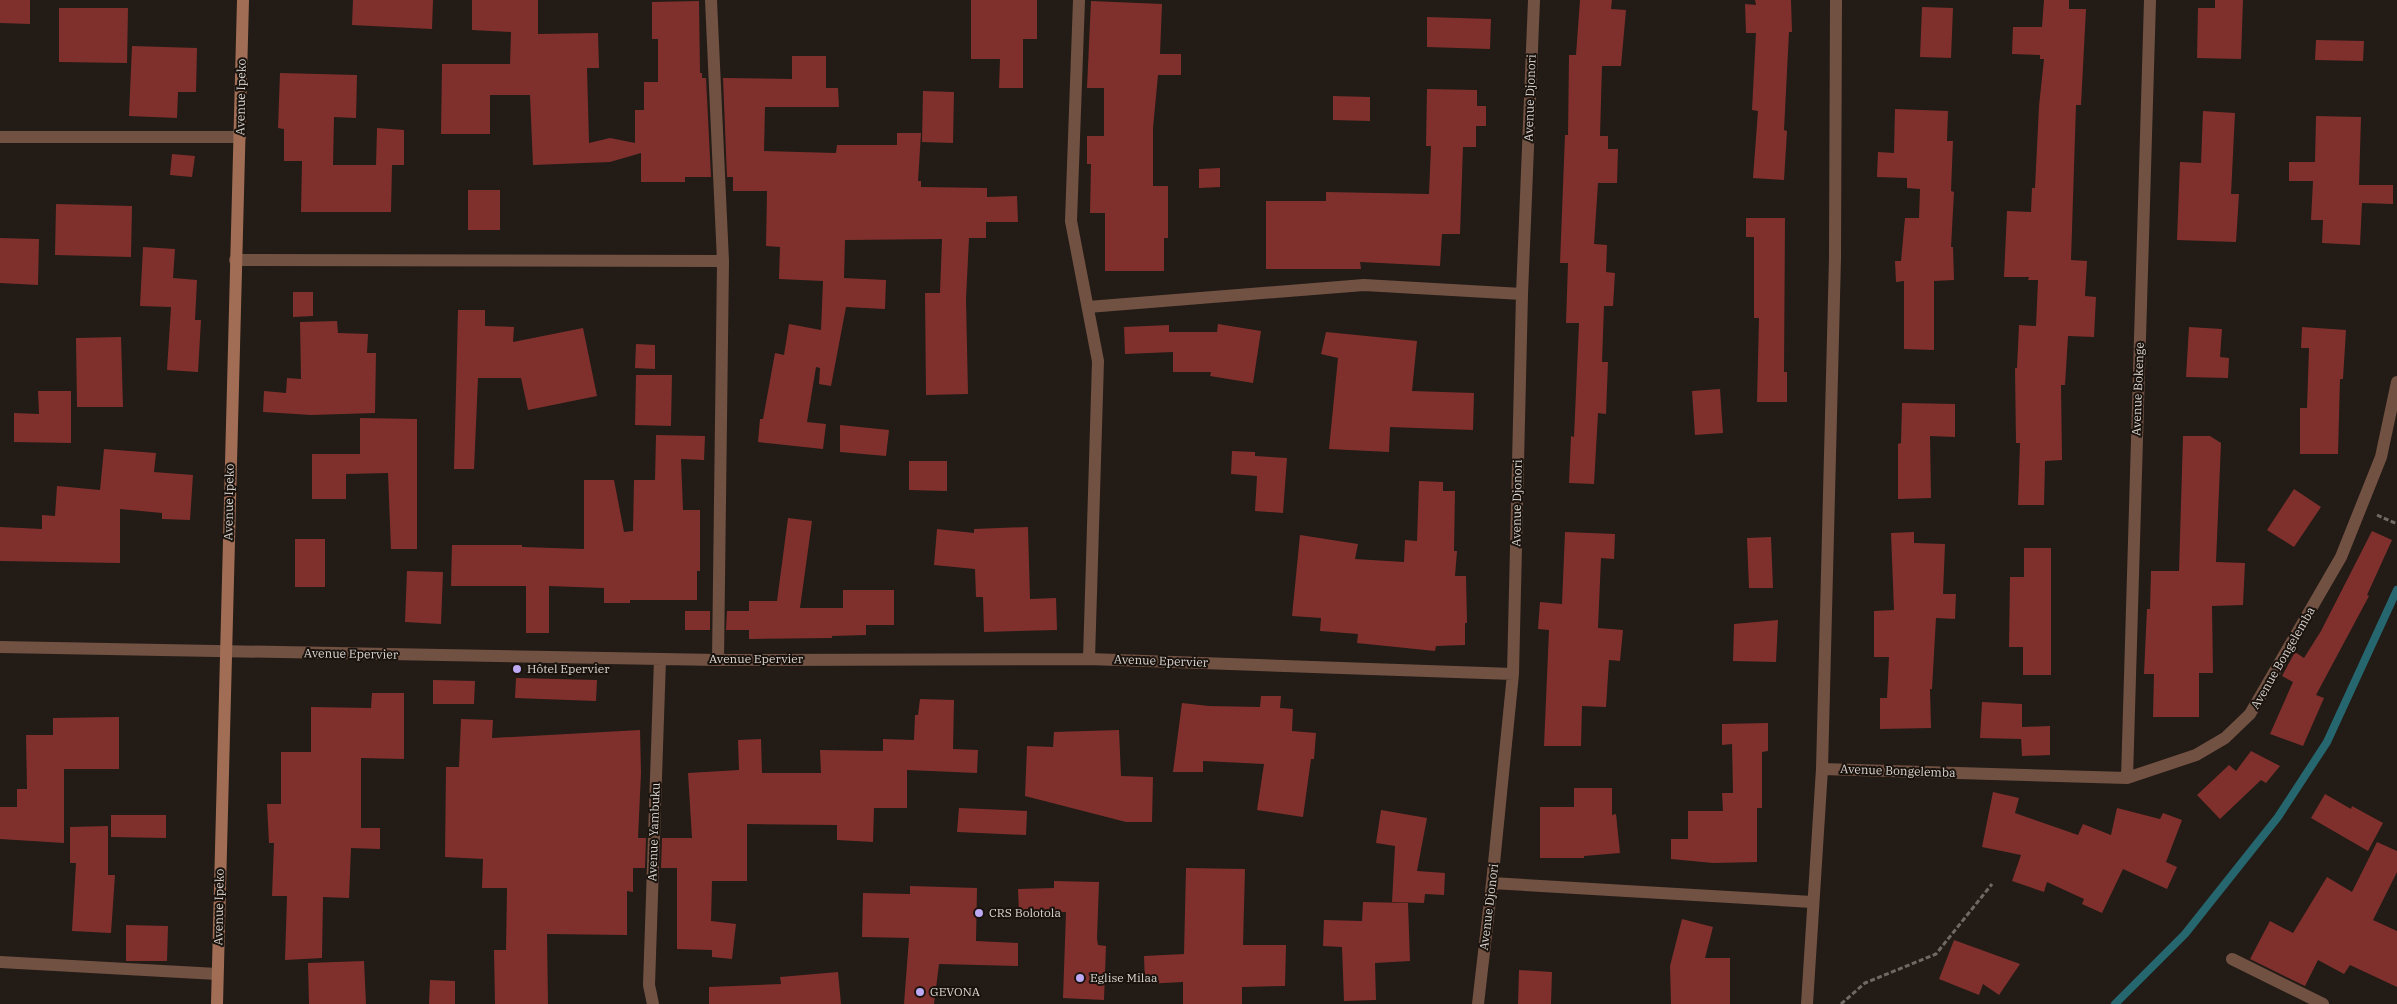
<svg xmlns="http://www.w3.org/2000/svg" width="2397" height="1004" viewBox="0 0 2397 1004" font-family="'IBM Plex Serif',serif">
	<rect width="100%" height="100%" fill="#231b16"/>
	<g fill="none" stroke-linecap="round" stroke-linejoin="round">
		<path stroke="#26676f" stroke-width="8" d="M 2115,1004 L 2185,934 L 2278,817 L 2327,742 L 2397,590"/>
	</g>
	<path fill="#7f302c" d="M 0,0 L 30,0 L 30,24 L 0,23 Z
		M 353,0 L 433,0 L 432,29 L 352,25 Z
		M 472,0 L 538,0 L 538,34 L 598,33 L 599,68 L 587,68 L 589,143 L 610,138 L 635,143 L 635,110 L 644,110 L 644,82 L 658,82 L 658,39 L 652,39 L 652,2 L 699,1 L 700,73 L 702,73 L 702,78 L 706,78 L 711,177 L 685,177 L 685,182 L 641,182 L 641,153 L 610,162 L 533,165 L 530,95 L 490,95 L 490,134 L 441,134 L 442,64 L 510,64 L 511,32 L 472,30 Z
		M 971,0 L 1037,0 L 1037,39 L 1023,39 L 1023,88 L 999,88 L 1000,59 L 971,59 Z
		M 1580,0 L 1612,0 L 1611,9 L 1626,10 L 1621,66 L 1602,66 L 1600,136 L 1608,136 L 1608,149 L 1618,149 L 1617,183 L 1598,183 L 1594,244 L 1607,245 L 1606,272 L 1615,273 L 1613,306 L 1604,306 L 1602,362 L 1608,362 L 1606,414 L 1598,413 L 1594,484 L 1569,483 L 1571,436 L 1574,437 L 1579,323 L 1566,323 L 1568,263 L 1560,263 L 1565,135 L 1568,135 L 1569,55 L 1576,55 Z
		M 1755,0 L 1791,0 L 1792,32 L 1789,32 L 1784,130 L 1787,131 L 1784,180 L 1753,178 L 1758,111 L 1752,110 L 1756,33 L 1746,33 L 1745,4 L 1756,5 Z
		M 2044,0 L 2069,0 L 2069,9 L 2086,9 L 2081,105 L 2076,105 L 2071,260 L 2087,261 L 2085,296 L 2096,297 L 2094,337 L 2068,336 L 2065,385 L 2061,385 L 2062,460 L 2045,461 L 2044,505 L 2018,505 L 2020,443 L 2016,443 L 2015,368 L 2017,368 L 2019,325 L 2036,326 L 2038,280 L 2028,280 L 2029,277 L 2004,277 L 2007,211 L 2031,212 L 2032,188 L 2035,188 L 2039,106 L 2044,59 L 2040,59 L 2040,55 L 2012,54 L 2013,27 L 2042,27 Z
		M 2215,0 L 2243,0 L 2241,59 L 2197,58 L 2198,8 L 2215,8 Z
		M 1091,1 L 1162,4 L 1160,54 L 1181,54 L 1181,75 L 1158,75 L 1153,128 L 1153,186 L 1168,186 L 1168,238 L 1164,238 L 1164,271 L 1105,271 L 1105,213 L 1090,213 L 1091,164 L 1087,164 L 1087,136 L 1104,136 L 1104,88 L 1087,88 Z
		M 1922,7 L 1953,8 L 1951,58 L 1920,57 Z
		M 59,8 L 128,8 L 127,63 L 59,62 Z
		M 1427,17 L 1491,19 L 1490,49 L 1427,47 Z
		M 2316,40 L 2364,41 L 2363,61 L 2315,60 Z
		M 132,46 L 197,48 L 196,92 L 178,92 L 177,118 L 129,116 Z
		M 792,56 L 826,56 L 826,88 L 838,88 L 839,107 L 765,107 L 764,151 L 836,153 L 837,145 L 897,145 L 897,133 L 921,133 L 918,181 L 921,181 L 921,187 L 987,188 L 987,197 L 1017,196 L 1018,222 L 986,222 L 986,238 L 969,238 L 966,299 L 968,394 L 926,395 L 925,293 L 940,293 L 942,239 L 845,240 L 844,278 L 886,280 L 885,309 L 846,307 L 831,386 L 819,384 L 820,368 L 816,367 L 807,422 L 826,424 L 823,449 L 758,442 L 760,419 L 763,419 L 775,353 L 784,355 L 789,324 L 821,330 L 823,281 L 779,279 L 780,247 L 766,246 L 767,191 L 733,191 L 733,177 L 727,177 L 723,78 L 792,79 Z
		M 280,73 L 357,75 L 356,118 L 334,117 L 333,165 L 376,165 L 377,128 L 404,130 L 404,165 L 392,165 L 391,212 L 301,212 L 302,161 L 284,161 L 284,129 L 278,128 Z
		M 1427,89 L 1477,90 L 1477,106 L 1486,106 L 1486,126 L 1476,126 L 1476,147 L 1463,147 L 1460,234 L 1442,234 L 1440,266 L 1360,262 L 1361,269 L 1266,269 L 1266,201 L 1326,201 L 1326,192 L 1429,194 L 1431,146 L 1426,146 Z
		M 923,91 L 954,92 L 953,143 L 922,142 Z
		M 1333,96 L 1370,97 L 1370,121 L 1333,120 Z
		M 1895,109 L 1948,111 L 1947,141 L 1953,141 L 1951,191 L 1954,192 L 1951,247 L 1953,247 L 1954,280 L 1934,281 L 1934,350 L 1904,349 L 1904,281 L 1896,282 L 1895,261 L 1901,261 L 1905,218 L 1919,218 L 1920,189 L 1907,188 L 1907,178 L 1877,177 L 1878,152 L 1894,153 Z
		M 2203,111 L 2235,113 L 2231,194 L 2239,194 L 2236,242 L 2177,240 L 2180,162 L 2201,163 Z
		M 2316,116 L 2361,117 L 2359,185 L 2393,185 L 2393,204 L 2362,203 L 2360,245 L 2322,243 L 2323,220 L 2311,220 L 2313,181 L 2289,181 L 2289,162 L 2315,162 Z
		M 172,154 L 195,156 L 192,177 L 170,175 Z
		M 1220,168 L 1220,187 L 1199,188 L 1199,169 Z
		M 468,190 L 500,190 L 500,230 L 468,230 Z
		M 56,204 L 132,206 L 131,257 L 55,255 Z
		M 1746,218 L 1785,218 L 1784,372 L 1787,372 L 1787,402 L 1757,402 L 1759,318 L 1754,318 L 1754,237 L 1746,237 Z
		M 0,238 L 39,239 L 38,285 L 0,283 Z
		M 143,247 L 175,249 L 173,278 L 197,280 L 195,320 L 201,320 L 198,372 L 167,370 L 171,307 L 140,306 Z
		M 293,292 L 313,292 L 313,316 L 293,317 Z
		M 458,310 L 485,310 L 485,326 L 514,327 L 513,342 L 583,328 L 597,396 L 528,410 L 521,378 L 478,378 L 474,469 L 454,469 Z
		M 337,321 L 338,333 L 368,334 L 367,353 L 376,353 L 375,413 L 311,415 L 263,412 L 264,391 L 286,393 L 287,378 L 301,379 L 300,322 Z
		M 1218,324 L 1261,331 L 1253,383 L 1210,376 L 1211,372 L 1173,372 L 1173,352 L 1125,354 L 1124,327 L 1169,325 L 1169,332 L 1217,332 Z
		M 2189,327 L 2222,329 L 2220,357 L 2229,358 L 2228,378 L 2186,377 Z
		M 2302,327 L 2346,330 L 2343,379 L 2340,379 L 2338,454 L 2300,454 L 2300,408 L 2307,408 L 2309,348 L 2301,348 Z
		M 1326,332 L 1417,341 L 1412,391 L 1474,393 L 1473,430 L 1390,427 L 1389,452 L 1329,449 L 1338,358 L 1321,354 Z
		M 121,337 L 123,407 L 77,407 L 76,338 Z
		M 636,344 L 655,345 L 655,369 L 635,368 Z
		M 636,375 L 672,375 L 671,426 L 635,425 Z
		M 1720,389 L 1723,433 L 1695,435 L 1692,391 Z
		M 38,391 L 71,391 L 71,443 L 14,442 L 14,413 L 39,414 Z
		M 1902,403 L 1955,404 L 1955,437 L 1930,436 L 1931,498 L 1898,499 L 1898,444 L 1901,443 Z
		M 360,418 L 417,419 L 417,549 L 391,549 L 388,473 L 346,474 L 346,499 L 312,499 L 312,454 L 360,454 Z
		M 840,425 L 889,430 L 886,456 L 840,452 Z
		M 656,435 L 705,436 L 704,460 L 681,459 L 683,510 L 700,510 L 700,571 L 697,571 L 697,600 L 630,600 L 630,603 L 604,603 L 604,588 L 549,586 L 549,633 L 526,633 L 526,586 L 451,586 L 452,545 L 522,545 L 522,547 L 584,549 L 584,480 L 614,480 L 624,532 L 633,531 L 634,480 L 655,480 Z
		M 2183,436 L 2210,436 L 2221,443 L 2216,562 L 2245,563 L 2243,605 L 2212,606 L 2213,673 L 2199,673 L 2199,717 L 2153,717 L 2154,674 L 2144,674 L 2147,609 L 2150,609 L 2151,571 L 2179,571 Z
		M 104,449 L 156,453 L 154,472 L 193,475 L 190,520 L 162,519 L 162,513 L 120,509 L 120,563 L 0,561 L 0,527 L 42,529 L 42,515 L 55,516 L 57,486 L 100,490 Z
		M 1232,451 L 1255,452 L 1255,456 L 1287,458 L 1283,513 L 1255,511 L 1257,476 L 1231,474 Z
		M 909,461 L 947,461 L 947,491 L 909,490 Z
		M 1419,481 L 1443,482 L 1443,491 L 1455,491 L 1454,551 L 1457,551 L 1455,576 L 1466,576 L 1467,623 L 1465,623 L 1465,645 L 1436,646 L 1435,651 L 1357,643 L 1358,634 L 1320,631 L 1321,618 L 1292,616 L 1300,535 L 1358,544 L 1355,559 L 1404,562 L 1405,540 L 1417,541 Z
		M 2294,489 L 2321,507 L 2294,547 L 2267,530 Z
		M 788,518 L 812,521 L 800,608 L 843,608 L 843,590 L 894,590 L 894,625 L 866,625 L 866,635 L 832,636 L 832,638 L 749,639 L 749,630 L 726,630 L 727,611 L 749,611 L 749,601 L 777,601 Z
		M 1028,527 L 1030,599 L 1056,598 L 1057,630 L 984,632 L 983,597 L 976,597 L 975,569 L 934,565 L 937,529 L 974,533 L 974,529 Z
		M 2372,531 L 2392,540 L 2367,595 L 2369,596 L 2316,695 L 2324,698 L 2303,746 L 2270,734 L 2293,682 L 2282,676 L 2295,652 L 2304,658 L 2321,631 Z
		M 1565,532 L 1615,534 L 1614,559 L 1601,558 L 1598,628 L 1623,630 L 1620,661 L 1609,660 L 1606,707 L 1582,706 L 1581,746 L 1544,746 L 1549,630 L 1538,629 L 1540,602 L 1562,604 Z
		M 1914,532 L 1914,543 L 1945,544 L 1943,594 L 1956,594 L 1955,619 L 1936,618 L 1932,689 L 1930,689 L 1931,728 L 1880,729 L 1880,698 L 1887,698 L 1889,657 L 1874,657 L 1874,611 L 1894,610 L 1891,533 Z
		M 1771,537 L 1773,588 L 1749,588 L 1747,538 Z
		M 295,539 L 325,539 L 325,587 L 295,587 Z
		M 2024,548 L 2051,548 L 2051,675 L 2023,675 L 2023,647 L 2009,647 L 2010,577 L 2024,577 Z
		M 407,571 L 443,572 L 441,624 L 405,622 Z
		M 685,611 L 710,611 L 710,630 L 685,630 Z
		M 1778,620 L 1776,662 L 1733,661 L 1734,624 Z
		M 516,678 L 597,680 L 596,701 L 515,698 Z
		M 433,680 L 475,681 L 474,704 L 433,704 Z
		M 372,693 L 404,693 L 404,759 L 361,758 L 361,828 L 380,828 L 380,849 L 351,848 L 349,898 L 323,897 L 322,958 L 285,960 L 287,896 L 272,896 L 274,843 L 269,843 L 267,804 L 281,804 L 281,752 L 311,752 L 311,707 L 371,708 Z
		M 1261,696 L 1281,696 L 1280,708 L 1293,709 L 1292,731 L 1316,733 L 1314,759 L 1311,759 L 1303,817 L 1257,810 L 1264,764 L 1203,761 L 1203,772 L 1173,772 L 1182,703 L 1209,706 L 1260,707 Z
		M 920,699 L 954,700 L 953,749 L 978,750 L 977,773 L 907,770 L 907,808 L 874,808 L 873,842 L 837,840 L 837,825 L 747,824 L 747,881 L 712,881 L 711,921 L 736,924 L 732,959 L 712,957 L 712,950 L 677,949 L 677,868 L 661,868 L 662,838 L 692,838 L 688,773 L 739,770 L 738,740 L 761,739 L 762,773 L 821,773 L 820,750 L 883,751 L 883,739 L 914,740 L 915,715 L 918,715 Z
		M 1982,702 L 2022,704 L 2022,727 L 2050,726 L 2050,755 L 2022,756 L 2021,737 L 2021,739 L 1980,738 Z
		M 119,717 L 119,769 L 64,769 L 64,843 L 0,839 L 0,807 L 17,807 L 17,789 L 27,789 L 26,735 L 53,735 L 53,718 Z
		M 461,719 L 493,720 L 492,738 L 640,730 L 641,773 L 638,838 L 646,838 L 645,868 L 633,868 L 633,892 L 627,891 L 627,935 L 547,934 L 548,1004 L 495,1004 L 494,950 L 506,950 L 507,888 L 482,888 L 483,859 L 445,857 L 446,767 L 459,767 Z
		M 1768,723 L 1768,751 L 1762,752 L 1762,808 L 1757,808 L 1757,862 L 1713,863 L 1671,859 L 1671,839 L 1688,839 L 1688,811 L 1723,811 L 1722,793 L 1733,793 L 1732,744 L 1722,745 L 1722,724 Z
		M 1119,730 L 1121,776 L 1153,777 L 1152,822 L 1126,822 L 1025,796 L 1027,746 L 1053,747 L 1054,732 Z
		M 2251,751 L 2280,766 L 2266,783 L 2261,780 L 2220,819 L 2197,795 L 2229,765 L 2236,771 Z
		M 1574,788 L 1612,788 L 1612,815 L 1616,814 L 1620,853 L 1584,856 L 1584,858 L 1540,858 L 1540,807 L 1574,807 Z
		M 1993,792 L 2019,798 L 2015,813 L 2078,835 L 2083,824 L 2111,835 L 2117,808 L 2160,819 L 2163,813 L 2182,820 L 2166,862 L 2177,867 L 2167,889 L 2123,869 L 2102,913 L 2082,904 L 2084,899 L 2047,882 L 2044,892 L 2012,881 L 2021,855 L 1982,847 Z
		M 2325,794 L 2351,809 L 2352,806 L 2383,823 L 2368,851 L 2311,818 Z
		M 959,808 L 1027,811 L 1026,835 L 957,832 Z
		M 1381,810 L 1427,818 L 1417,871 L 1445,873 L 1444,895 L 1425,894 L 1424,903 L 1392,902 L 1395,846 L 1376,843 Z
		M 111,815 L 166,815 L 166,838 L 111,837 Z
		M 108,826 L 108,875 L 115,875 L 111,933 L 72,931 L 76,863 L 70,863 L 70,827 Z
		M 2377,842 L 2397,851 L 2397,872 L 2373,920 L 2397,931 L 2397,987 L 2350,965 L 2344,974 L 2318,960 L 2305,986 L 2250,959 L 2270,921 L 2293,933 L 2327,877 L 2352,892 Z
		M 1186,868 L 1245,869 L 1243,945 L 1286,945 L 1285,986 L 1242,987 L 1242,1004 L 1183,1004 L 1183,982 L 1145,984 L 1144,956 L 1184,954 Z
		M 1054,881 L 1099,882 L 1097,939 L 1098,945 L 1106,946 L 1104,1000 L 1063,998 L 1066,912 L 1019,913 L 1018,889 L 1054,888 Z
		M 910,886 L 977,888 L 976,941 L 1018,943 L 1018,966 L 939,964 L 934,1004 L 904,1004 L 909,938 L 862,937 L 863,893 L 910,894 Z
		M 1363,902 L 1408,903 L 1410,961 L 1375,963 L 1376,1000 L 1344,1001 L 1342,947 L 1323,946 L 1324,920 L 1362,921 Z
		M 1682,919 L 1713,927 L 1705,958 L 1730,958 L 1730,1004 L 1671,1004 L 1670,966 Z
		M 126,925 L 168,926 L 167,961 L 126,961 Z
		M 1954,940 L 2020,964 L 1999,995 L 1983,984 L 1979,995 L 1939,979 Z
		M 364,961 L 366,1004 L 309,1004 L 308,963 Z
		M 1519,970 L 1552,972 L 1551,1004 L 1518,1004 Z
		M 838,972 L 841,1004 L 709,1004 L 709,987 L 781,984 L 780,977 Z
		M 430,980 L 455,981 L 455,1004 L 429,1004 Z"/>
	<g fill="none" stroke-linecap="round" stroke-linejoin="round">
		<path stroke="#6f6964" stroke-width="3" stroke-dasharray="5 2.5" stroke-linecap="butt" d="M 2377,515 L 2397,524
			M 1841,1004 L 1865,983 L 1936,954 L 1992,884"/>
		<path stroke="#715142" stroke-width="12" d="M 711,0 L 723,261 L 718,660
			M 1079,0 L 1071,221 L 1098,361 L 1089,659
			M 0,137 L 240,137
			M 235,260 L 723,261
			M 1088,307 L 1364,285 L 1522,294
			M 0,647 L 718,660 L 1089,659 L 1513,674
			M 1822,769 L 2127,778 L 2196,755 L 2225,738 L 2250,714 L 2341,557 L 2381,457 L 2397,382
			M 2127,778 L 2150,0
			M 1492,883 L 1812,902
			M 2232,959 L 2323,1004
			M 0,962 L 217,974
			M 653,1004 L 649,985 L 660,659
			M 1478,1004 L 1492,883 L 1513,674 L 1522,294 L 1534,0
			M 1807,1004 L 1822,769 L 1835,258 L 1836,0"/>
		<path stroke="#a16e55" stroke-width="12" d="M 217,1004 L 243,0"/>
	</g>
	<g fill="#bea9f4" stroke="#19120d" stroke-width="2">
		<circle cx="517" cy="669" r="5"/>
		<circle cx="979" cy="913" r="5"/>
		<circle cx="1080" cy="978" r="5"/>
		<circle cx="920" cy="992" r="5"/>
	</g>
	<g text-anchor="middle" stroke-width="4" stroke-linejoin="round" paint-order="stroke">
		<g font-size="12" fill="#dbd6d2" stroke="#19120d">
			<text transform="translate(241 97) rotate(-89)" y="4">Avenue Ipeko</text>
			<text transform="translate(1530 98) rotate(-88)" y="4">Avenue Djonori</text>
			<text transform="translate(2138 389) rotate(-88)" y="4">Avenue Bokenge</text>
			<text transform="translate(229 502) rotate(-89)" y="4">Avenue Ipeko</text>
			<text transform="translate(1517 503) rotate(-89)" y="4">Avenue Djonori</text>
			<text transform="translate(351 654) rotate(1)" y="4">Avenue Epervier</text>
			<text transform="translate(2283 658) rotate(-60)" y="4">Avenue Bongelemba</text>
			<text x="756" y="663">Avenue Epervier</text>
			<text transform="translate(1161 661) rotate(2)" y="4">Avenue Epervier</text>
			<text transform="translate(1898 771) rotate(2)" y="4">Avenue Bongelemba</text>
			<text transform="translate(654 832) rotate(-88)" y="4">Avenue Yambuku</text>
			<text transform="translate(219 907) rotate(-89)" y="4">Avenue Ipeko</text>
			<text transform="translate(1489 907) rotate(-83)" y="4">Avenue Djonori</text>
		</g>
		<g font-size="12" fill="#dbd6d2" stroke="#19120d" text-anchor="start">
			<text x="527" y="673">Hôtel Epervier</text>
			<text x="989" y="917">CRS Bolotola</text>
			<text x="1090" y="982">Eglise Milaa</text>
			<text x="930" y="996">GEVONA</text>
		</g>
	</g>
</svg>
